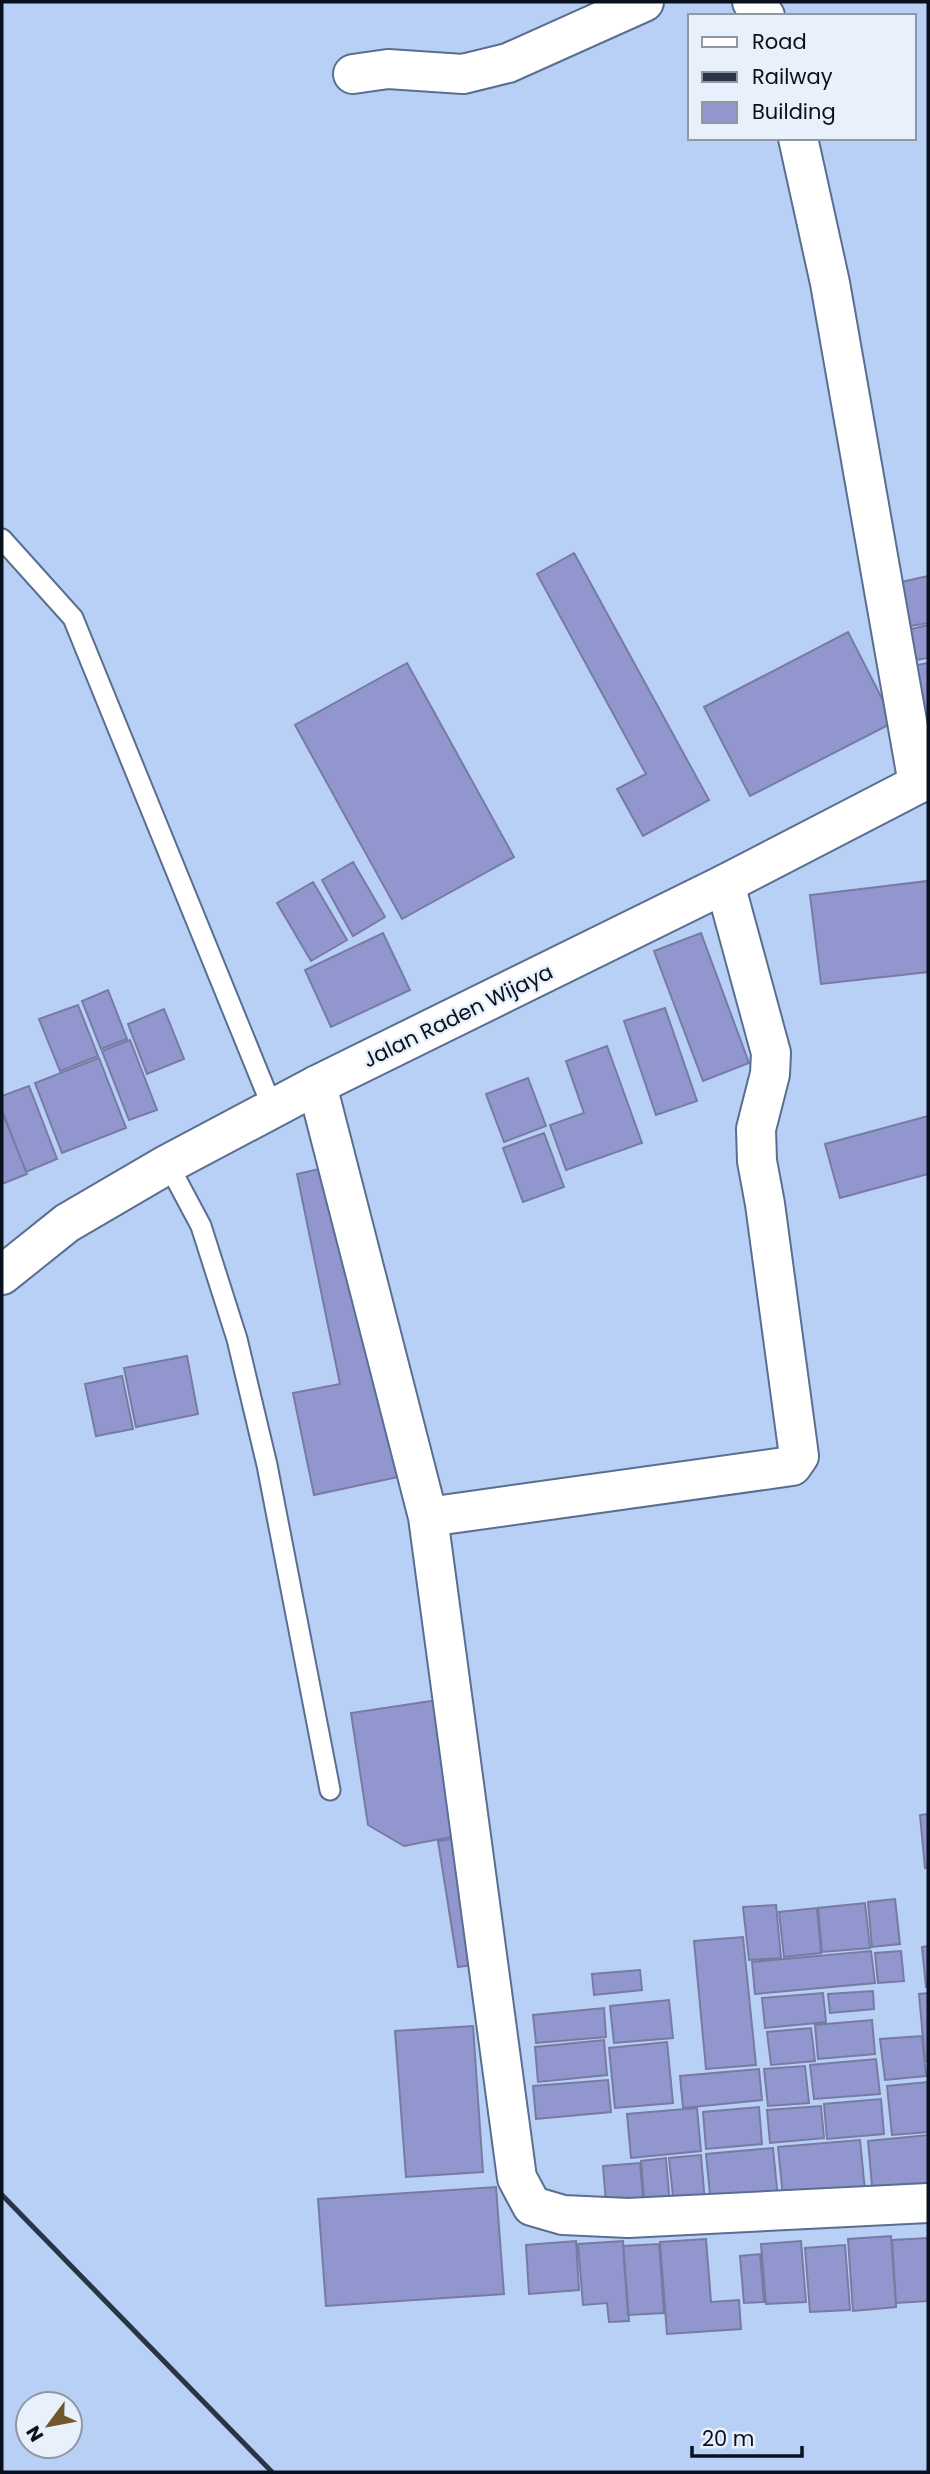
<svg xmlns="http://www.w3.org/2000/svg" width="930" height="2474" viewBox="0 0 930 2474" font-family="Poppins,sans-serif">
	<rect width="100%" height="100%" fill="#b8d0f6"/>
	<path fill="#9296ce" stroke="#777ba2" stroke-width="2" d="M 574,553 L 709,800 L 643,836 L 617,789 L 646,774 L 537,574 Z
		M 928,576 L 928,623 L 910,626 L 901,582 Z
		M 928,625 L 928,658 L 910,661 L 903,631 Z
		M 848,632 L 894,722 L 750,796 L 704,707 Z
		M 407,663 L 514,857 L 402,919 L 295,725 Z
		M 928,663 L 928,712 L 921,713 L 912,666 Z
		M 353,862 L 385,917 L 353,936 L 322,880 Z
		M 928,881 L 928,972 L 821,984 L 810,895 Z
		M 313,882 L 347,940 L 311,961 L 277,903 Z
		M 383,933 L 410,990 L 331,1027 L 305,970 Z
		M 701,933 L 749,1063 L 703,1081 L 654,951 Z
		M 108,990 L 127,1039 L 101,1049 L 82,1001 Z
		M 78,1005 L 98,1056 L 60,1071 L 39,1019 Z
		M 665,1008 L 697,1101 L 656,1115 L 624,1021 Z
		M 164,1009 L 184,1059 L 147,1074 L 128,1024 Z
		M 130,1040 L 157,1110 L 129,1120 L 102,1051 Z
		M 607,1046 L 642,1143 L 566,1170 L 550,1125 L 584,1113 L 566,1061 Z
		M 99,1058 L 126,1128 L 62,1153 L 35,1083 Z
		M 528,1078 L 546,1126 L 504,1142 L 486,1094 Z
		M 29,1086 L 57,1159 L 26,1172 L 2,1110 L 2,1096 Z
		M 928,1116 L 928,1174 L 840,1198 L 825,1144 Z
		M 4,1117 L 27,1174 L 2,1184 L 2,1118 Z
		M 544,1133 L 564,1187 L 523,1202 L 503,1148 Z
		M 333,1166 L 398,1477 L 314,1495 L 293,1393 L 340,1384 L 297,1174 Z
		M 187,1356 L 198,1414 L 136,1427 L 124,1368 Z
		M 122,1376 L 133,1429 L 96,1436 L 85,1384 Z
		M 445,1699 L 466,1834 L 404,1846 L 368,1825 L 351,1713 Z
		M 928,1814 L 928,1868 L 925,1868 L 920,1815 Z
		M 466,1837 L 486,1963 L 458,1967 L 438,1841 Z
		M 895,1899 L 900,1944 L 872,1947 L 868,1902 Z
		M 865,1903 L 870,1948 L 822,1952 L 818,1908 Z
		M 776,1905 L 781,1958 L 749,1960 L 743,1907 Z
		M 817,1908 L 821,1953 L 784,1957 L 779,1912 Z
		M 743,1937 L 756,2065 L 706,2069 L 694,1941 Z
		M 928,1946 L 928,1987 L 926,1987 L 922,1947 Z
		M 871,1951 L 875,1983 L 755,1994 L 752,1962 Z
		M 901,1951 L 904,1981 L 878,1983 L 875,1953 Z
		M 640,1970 L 642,1990 L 594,1995 L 592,1974 Z
		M 873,1991 L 874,2009 L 830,2013 L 828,1994 Z
		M 823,1993 L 826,2022 L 765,2028 L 762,1998 Z
		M 928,1993 L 928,2061 L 925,2061 L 919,1994 Z
		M 669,2000 L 673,2038 L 614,2043 L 610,2006 Z
		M 604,2008 L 606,2037 L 536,2043 L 533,2015 Z
		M 872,2020 L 875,2054 L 818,2059 L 815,2025 Z
		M 473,2026 L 483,2172 L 406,2177 L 395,2031 Z
		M 811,2028 L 815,2061 L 771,2065 L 767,2032 Z
		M 922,2036 L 926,2076 L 885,2080 L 880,2039 Z
		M 604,2040 L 607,2075 L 538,2082 L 535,2047 Z
		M 667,2042 L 673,2103 L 615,2108 L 609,2048 Z
		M 876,2059 L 880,2094 L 814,2099 L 810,2065 Z
		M 805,2066 L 809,2103 L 768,2106 L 764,2069 Z
		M 759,2069 L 762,2100 L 683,2108 L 680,2076 Z
		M 608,2080 L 611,2112 L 536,2119 L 533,2086 Z
		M 928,2082 L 928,2132 L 892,2135 L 887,2086 Z
		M 881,2099 L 884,2134 L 827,2139 L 824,2104 Z
		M 821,2106 L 824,2138 L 770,2143 L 767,2110 Z
		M 759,2107 L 762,2144 L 706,2149 L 703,2112 Z
		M 697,2108 L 701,2151 L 631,2158 L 627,2114 Z
		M 928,2135 L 928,2192 L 873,2197 L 868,2141 Z
		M 860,2140 L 865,2190 L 783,2197 L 778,2147 Z
		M 773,2148 L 778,2199 L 711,2205 L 706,2154 Z
		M 701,2155 L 705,2203 L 674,2206 L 669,2158 Z
		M 666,2158 L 670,2206 L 645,2208 L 641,2161 Z
		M 640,2163 L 643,2199 L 606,2203 L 603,2166 Z
		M 496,2187 L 504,2294 L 326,2306 L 318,2199 Z
		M 891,2236 L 896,2307 L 853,2311 L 848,2239 Z
		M 928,2238 L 928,2301 L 896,2303 L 892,2240 Z
		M 706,2239 L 711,2302 L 739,2300 L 741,2329 L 667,2334 L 660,2242 Z
		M 576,2241 L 579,2290 L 529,2294 L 526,2245 Z
		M 623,2241 L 629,2321 L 609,2322 L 607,2303 L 583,2305 L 578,2244 Z
		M 801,2241 L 806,2302 L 766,2304 L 761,2244 Z
		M 659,2244 L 664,2313 L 628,2315 L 623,2246 Z
		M 845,2245 L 850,2310 L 810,2312 L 805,2248 Z
		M 760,2254 L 764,2302 L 744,2303 L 740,2256 Z"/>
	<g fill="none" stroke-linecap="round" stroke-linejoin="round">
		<defs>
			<path id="service" d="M 2,539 L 73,618 L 273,1109
				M 168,1164 L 201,1226 L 237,1339 L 267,1465 L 330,1790"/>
			<path id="minor" d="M 752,2 L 765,16
				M 353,74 L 388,69 L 463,74 L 508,63 L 644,2
				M 798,138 L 830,283 L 918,784
				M 317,1085 L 428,1517 L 517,2178 L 532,2206 L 563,2215 L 628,2218 L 928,2203
				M 428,1517 L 792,1466 L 799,1456 L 765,1204 L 757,1161 L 756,1129 L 770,1074 L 771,1053 L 725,884"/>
			<path id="trunk" d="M 2,1275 L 67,1223 L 168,1164 L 317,1085 L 725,884 L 928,779"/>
		</defs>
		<use href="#service" stroke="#596e90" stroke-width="23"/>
		<use href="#minor" stroke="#596e90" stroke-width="42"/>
		<use href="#trunk" stroke="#596e90" stroke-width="42"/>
		<use href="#service" stroke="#fff" stroke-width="19"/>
		<use href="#minor" stroke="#fff" stroke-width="38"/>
		<use href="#trunk" stroke="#fff" stroke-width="38"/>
		<path stroke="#293446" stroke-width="5" d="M 2,2195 L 272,2472"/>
	</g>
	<g text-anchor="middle" stroke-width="5" stroke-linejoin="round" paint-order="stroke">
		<g font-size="21" fill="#09111e" stroke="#e8f0fc">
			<text transform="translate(458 1016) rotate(-26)" y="7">Jalan Raden Wijaya</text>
		</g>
	</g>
	<rect width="930" height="2474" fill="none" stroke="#09111e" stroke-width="7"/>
	<rect x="688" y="14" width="228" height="126" fill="#e8f0fc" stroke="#8f97a3" stroke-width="2"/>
	<rect x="702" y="37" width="35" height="10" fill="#ffffff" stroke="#8f97a3" stroke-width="2"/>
	<text x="752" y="49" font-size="21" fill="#09111e">Road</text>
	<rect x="702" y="72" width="35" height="10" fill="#293446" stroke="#8f97a3" stroke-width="2"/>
	<text x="752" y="84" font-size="21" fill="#09111e">Railway</text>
	<rect x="702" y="102" width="35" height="21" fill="#9296ce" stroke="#8f97a3" stroke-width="2"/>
	<text x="752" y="119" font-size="21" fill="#09111e">Building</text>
	<g transform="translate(49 2425) rotate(238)"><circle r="33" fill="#e8f0fc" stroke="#8f97a3" stroke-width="2"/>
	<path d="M0-5L12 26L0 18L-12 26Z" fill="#715729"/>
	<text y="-10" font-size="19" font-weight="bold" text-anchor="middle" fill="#09111e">N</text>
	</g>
	<path d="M692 2446v10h110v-10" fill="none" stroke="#09111e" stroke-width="3.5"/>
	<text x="702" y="2446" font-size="21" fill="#09111e" stroke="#e8f0fc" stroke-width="5" paint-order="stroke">20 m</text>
</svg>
